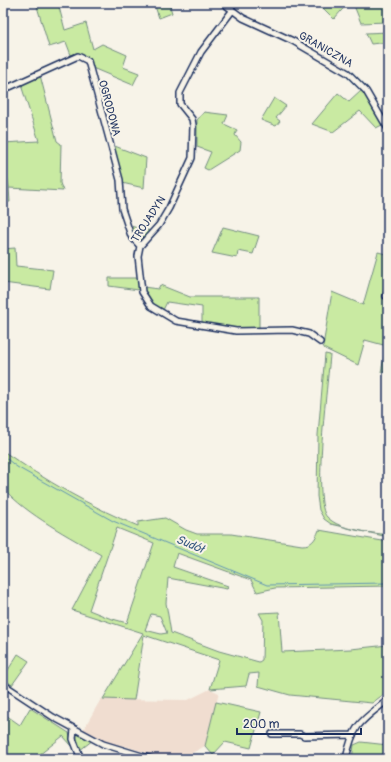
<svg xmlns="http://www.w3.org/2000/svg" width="391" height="762" viewBox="0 0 391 762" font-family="Pangolin,sans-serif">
	<rect width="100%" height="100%" fill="#f7f3e8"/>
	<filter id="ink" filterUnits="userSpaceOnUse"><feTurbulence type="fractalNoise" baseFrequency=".025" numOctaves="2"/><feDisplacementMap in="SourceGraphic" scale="8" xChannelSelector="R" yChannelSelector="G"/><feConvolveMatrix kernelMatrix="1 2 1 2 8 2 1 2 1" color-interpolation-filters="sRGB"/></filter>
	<g filter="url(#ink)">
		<path fill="#f0ddd0" d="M 210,689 L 219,693 L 205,746 L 192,753 L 190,759 L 165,759 L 128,747 L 103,741 L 83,730 L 101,699 L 188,700 Z"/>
		<path fill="#c9eaa2" stroke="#728c80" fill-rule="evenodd" d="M 36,3 L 58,3 L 65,30 L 86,23 L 93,49 L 102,44 L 127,55 L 123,67 L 139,73 L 133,85 L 90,67 L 84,55 L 71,55 L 66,42 L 49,47 Z
			M 154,3 L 169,3 L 172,13 L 159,18 Z
			M 324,3 L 348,3 L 334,19 L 321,6 Z
			M 353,3 L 388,3 L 388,22 L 361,23 Z
			M 388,32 L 388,42 L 371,44 L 366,33 Z
			M 40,75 L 57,141 L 61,144 L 60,183 L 63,191 L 9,188 L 10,202 L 3,202 L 3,188 L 9,187 L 7,175 L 4,174 L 3,143 L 39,141 L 22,88 L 23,83 Z
			M 362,90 L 382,125 L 376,128 L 360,111 L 333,132 L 312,124 L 338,93 L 349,102 Z
			M 274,98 L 286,106 L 276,118 L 280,121 L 276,126 L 261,120 Z
			M 204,112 L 228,115 L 224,124 L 237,130 L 235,135 L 241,142 L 240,150 L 208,170 L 204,168 L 211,152 L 197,147 L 197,120 Z
			M 112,145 L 146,158 L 144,188 L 122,183 Z
			M 130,226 L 151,231 L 140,243 L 135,239 Z
			M 223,227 L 259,236 L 253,254 L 238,251 L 237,258 L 212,253 Z
			M 15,248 L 16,266 L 53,270 L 50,289 L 3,283 L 3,249 Z
			M 388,251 L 388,343 L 387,346 L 365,340 L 358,365 L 325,349 L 323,346 L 332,292 L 363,305 L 378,252 L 386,254 Z
			M 109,278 L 138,278 L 139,290 L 109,286 Z
			M 160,285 L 190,297 L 259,297 L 259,328 L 238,329 L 202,324 L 202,307 L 167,302 L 162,312 L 152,305 L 143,287 L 158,289 Z
			M 386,349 L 388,349 L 388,372 L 381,372 Z
			M 325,354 L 330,355 C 328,381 312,503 327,517 C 341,531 370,532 388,535 L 388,537 L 331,524 L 324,519 L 319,510 L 317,496 L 318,435 Z
			M 3,451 C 45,480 91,507 138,526 L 138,522 L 165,518 L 186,530 L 197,534 L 231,534 L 302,545 C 312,545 315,540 319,530 L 388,542 L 388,586 L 275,588 L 257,592 L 251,580 L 177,553 L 173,567 L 228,586 L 227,589 L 168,578 L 166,603 L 171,633 L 219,651 L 259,662 L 262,660 L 263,620 L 259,613 L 279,612 L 282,652 L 351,649 L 388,645 L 388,691 L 372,703 L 290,695 L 258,686 L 259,673 L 249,674 L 246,686 L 210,689 L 219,660 L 144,635 L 134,700 L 103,699 L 143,633 L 72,610 L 101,555 C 70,537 27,515 3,488 ZM 117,528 L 154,543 L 127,623 L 109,618 L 89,610 ZM 151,614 L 160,616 L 167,633 L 161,634 L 145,630 Z
			M 18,654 L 29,661 L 12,685 L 3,678 Z
			M 216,702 L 261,712 L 251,748 L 225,742 L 213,755 L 205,746 Z
			M 30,708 L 69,733 L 72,746 L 63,736 L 34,759 L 3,759 L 3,713 L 20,725 Z
			M 76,734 L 83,734 L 93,740 L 80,750 Z
			M 361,742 L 388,745 L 388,759 L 352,759 L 354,745 Z"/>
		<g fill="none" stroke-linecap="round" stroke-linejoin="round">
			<path stroke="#5f93b3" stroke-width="1" d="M 3,456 L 17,467 L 113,521 L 267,585 L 388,583"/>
			<defs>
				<path id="minor" d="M 223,3 L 243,18 L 293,41 L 348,73 L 366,91 L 388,129
					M 232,11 L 201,52 L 180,93 L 180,104 L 192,119 L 193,125 L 192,158 L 169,208 L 159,225 L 140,246 L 138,256 L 142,292 L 151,306 L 176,321 L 236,331 L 292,330 L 309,334 L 320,342
					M 3,90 L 78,56 L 88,61 L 120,180 L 122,209 L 131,236 L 140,246
					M 386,296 L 388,290
					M 3,684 L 53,717 L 103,744 L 152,759
					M 74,729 L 73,739 L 81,759
					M 272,734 L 300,734 L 304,736 L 352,735
					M 346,759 C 353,724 361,721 388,700"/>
			</defs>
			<use href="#minor" stroke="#1b2f5e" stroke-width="8"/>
			<use href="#minor" stroke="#f7f3e8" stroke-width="5"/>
		</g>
	</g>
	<g text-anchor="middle" stroke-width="4" stroke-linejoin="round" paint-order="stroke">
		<g font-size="11" fill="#1b2f5e" stroke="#f7f3e8">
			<text transform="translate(326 49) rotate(30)" y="4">GRANICZNA</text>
			<text transform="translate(110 108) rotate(75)" y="4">OGRODOWA</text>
			<text transform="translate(148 219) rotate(-57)" y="4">TROJADYN</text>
		</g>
		<g font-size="12" font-style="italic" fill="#375982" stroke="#f7f3e8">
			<text transform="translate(190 544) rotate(23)" y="4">Sudół</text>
		</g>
	</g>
	<rect width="391" height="762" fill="none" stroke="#f7f3e8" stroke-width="16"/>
	<rect x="8" y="8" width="375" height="746" fill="none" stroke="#1b2f5e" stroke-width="1.5" filter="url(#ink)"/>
	<path d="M237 728v6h124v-6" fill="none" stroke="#1b2f5e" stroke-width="2"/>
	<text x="243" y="728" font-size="12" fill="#1b2f5e" stroke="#f7f3e8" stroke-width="3" paint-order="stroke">200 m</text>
</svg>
